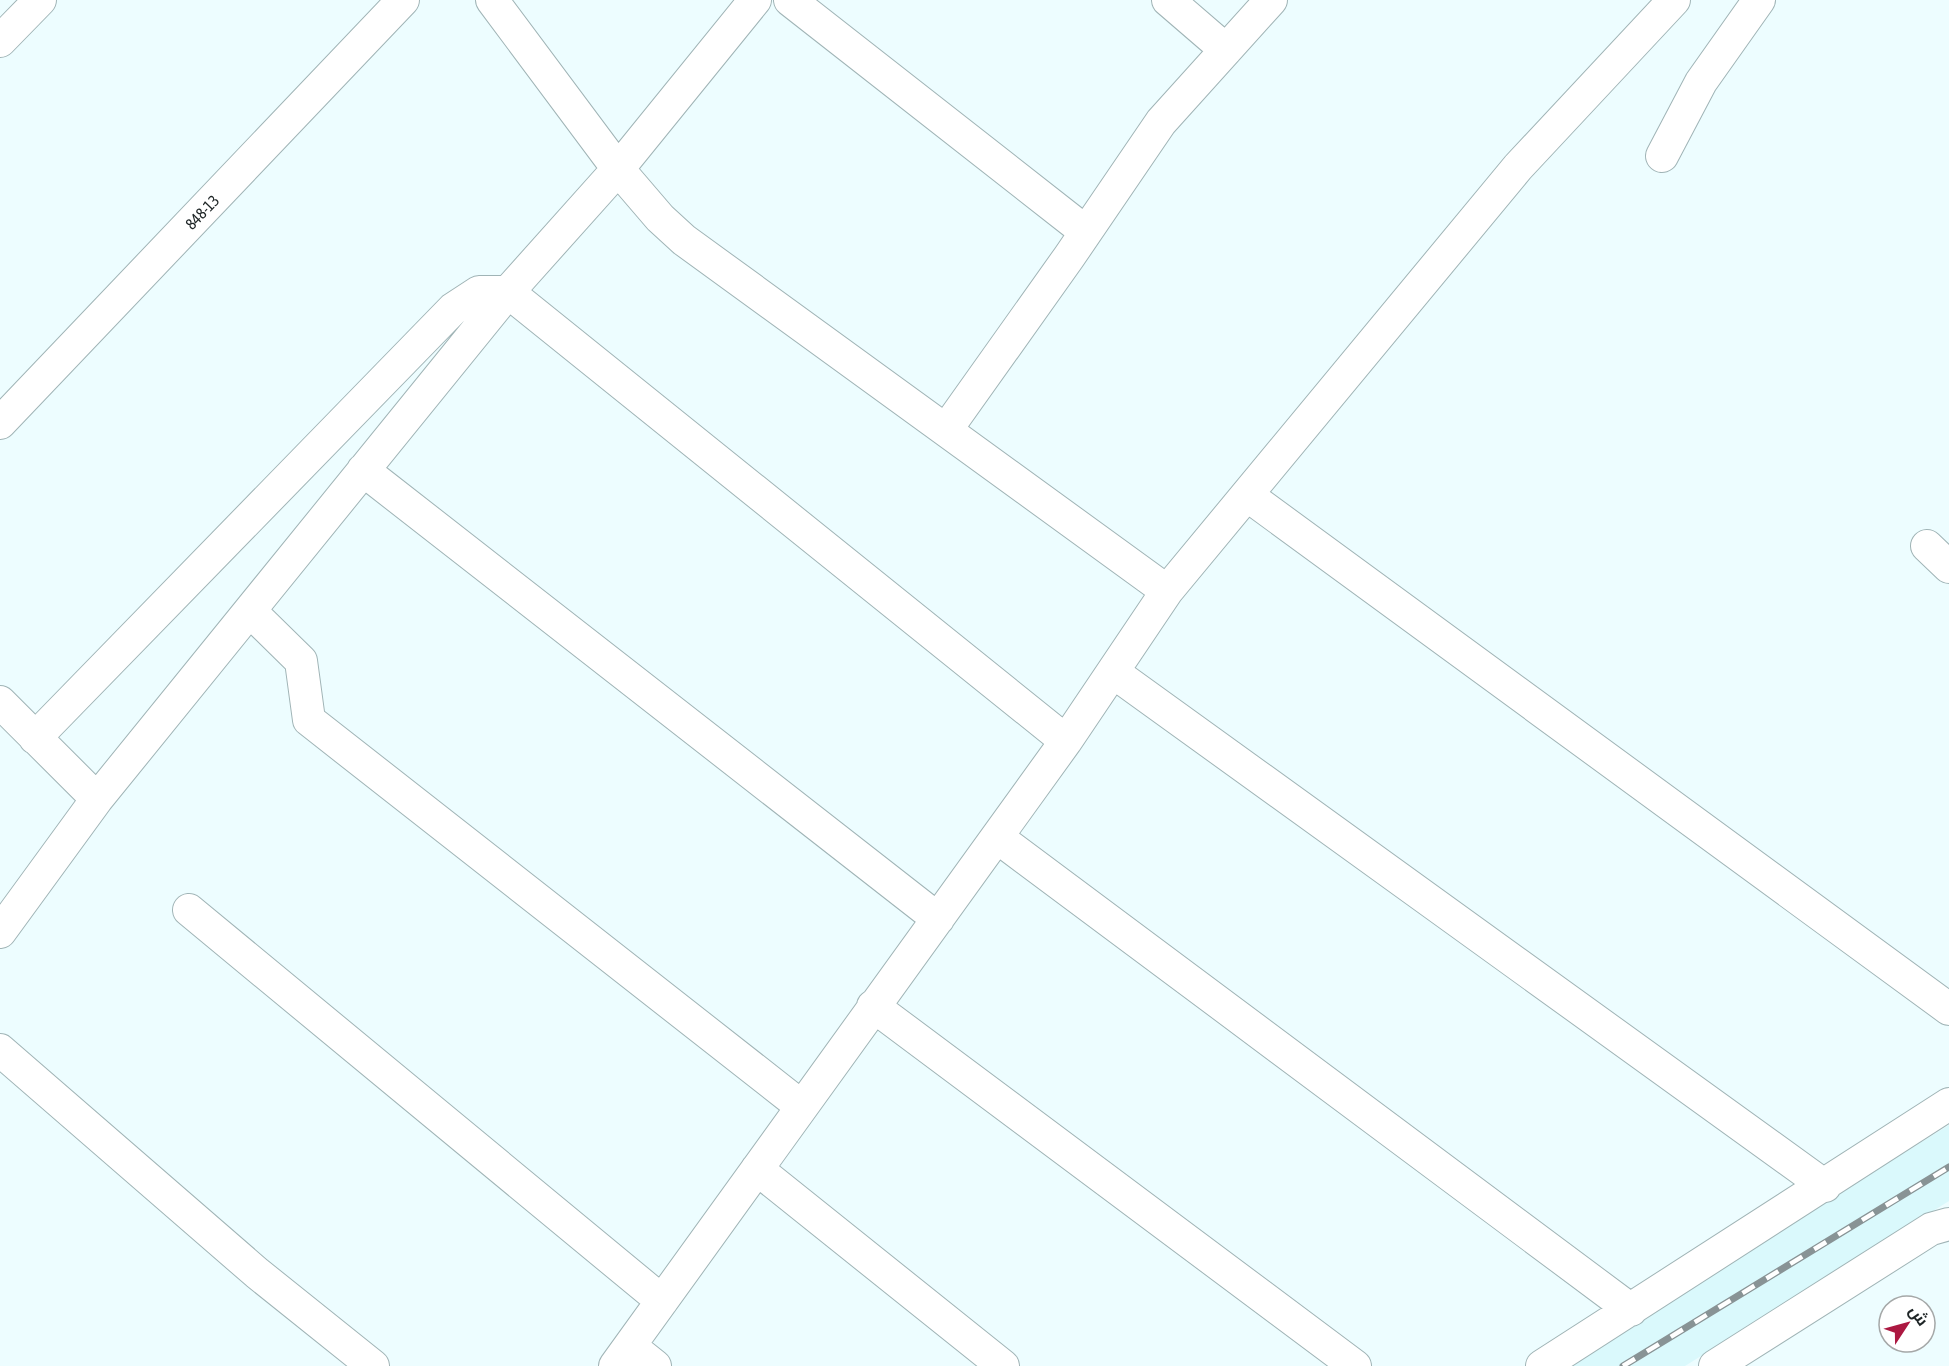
<svg xmlns="http://www.w3.org/2000/svg" width="1949" height="1366" viewBox="0 0 1949 1366" font-family="'Asap Condensed',Cairo,sans-serif">
	<rect width="100%" height="100%" fill="#edfdff"/>
	<path fill="#daf9fc" d="M 1949,1125 L 1949,1201 L 1685,1366 L 1559,1366 Z"/>
	<g fill="none" stroke-linecap="round" stroke-linejoin="round">
		<defs>
			<path id="minor" d="M 492,0 L 618,169 L 660,218 L 684,240 L 1167,591
				M 790,0 L 1086,232
				M 1168,0 L 1226,50
				M 0,41 L 40,0
				M 1662,156 L 1701,82 L 1759,0
				M 0,423 L 403,0
				M 946,430 L 1069,257 L 1161,122 L 1271,0
				M 363,470 L 938,919
				M 1247,495 L 1949,1009
				M 1927,546 L 1949,567
				M 250,611 L 301,661 L 309,720 L 801,1106
				M 1113,672 L 1825,1186
				M 0,702 L 97,799
				M 35,738 L 453,309 L 479,292 L 508,292 L 1066,741
				M 997,837 L 1631,1310
				M 189,910 L 662,1301
				M 0,932 L 97,799 L 508,292 L 618,169 L 755,0
				M 873,1006 L 1355,1366
				M 0,1050 L 257,1273 L 373,1366
				M 757,1169 L 1003,1366
				M 630,1346 L 655,1366
				M 615,1366 L 1066,741 L 1167,591 L 1518,167 L 1674,0
				M 1542,1366 L 1949,1104
				M 1715,1366 L 1931,1229 L 1949,1224"/>
		</defs>
		<use href="#minor" stroke="#a0b4b6" stroke-width="34"/>
		<use href="#minor" stroke="#fff" stroke-width="32"/>
		<defs>
			<path id="rail" d="M 1623,1366 L 1949,1167"/>
		</defs>
		<use href="#rail" stroke="#889395" stroke-width="7"/>
		<use href="#rail" stroke="#fff" stroke-width="4.5" stroke-dasharray="14" stroke-linecap="butt"/>
	</g>
	<g text-anchor="middle" stroke-width="5" stroke-linejoin="round" paint-order="stroke">
		<g font-size="16" fill="#1e2526" stroke="#fff">
			<text transform="translate(202 212) rotate(-46)" y="6">848-13</text>
		</g>
	</g>
	<g transform="translate(1907 1324) rotate(54)"><circle r="28" fill="#ffffff" stroke="#a5a8a8" stroke-width="1.5"/>
	<path d="M0-4.5L10 22L0 15L-10 22Z" fill="#ac1841"/>
	<text y="-9" font-size="16" font-weight="bold" text-anchor="middle" fill="#1e2526">ش</text>
	</g>
</svg>
